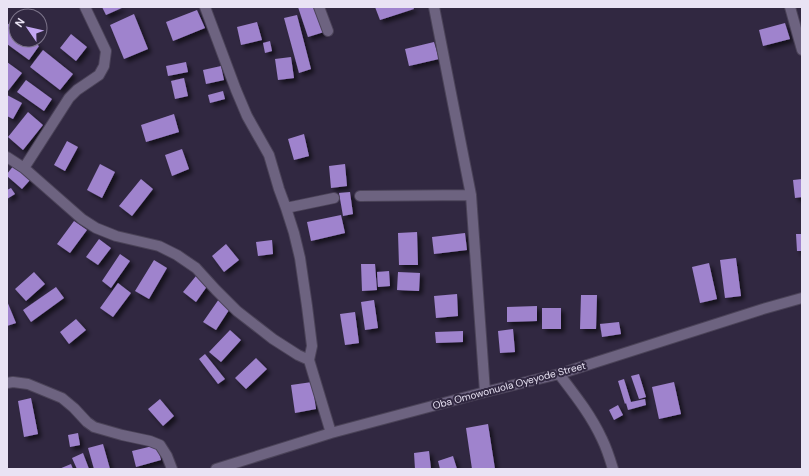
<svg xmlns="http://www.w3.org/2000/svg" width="809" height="476" viewBox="0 0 809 476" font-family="'DM Sans',sans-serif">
	<defs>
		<filter id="shadow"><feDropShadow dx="3.5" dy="3.5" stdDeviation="2" flood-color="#0009"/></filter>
	</defs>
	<rect width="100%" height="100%" fill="#312841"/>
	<path fill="#9f83cd" filter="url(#shadow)" d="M 102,7 L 124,7 L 106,15 Z
		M 298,7 L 316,7 L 324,32 L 308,37 Z
		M 375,7 L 413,7 L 414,9 L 380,20 Z
		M 197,10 L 205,28 L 173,41 L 166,22 Z
		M 134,14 L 148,49 L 124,59 L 110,25 Z
		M 297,15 L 311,69 L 299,73 L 284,18 Z
		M 257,22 L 262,40 L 241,45 L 237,27 Z
		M 7,23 L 16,29 L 16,40 L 31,40 L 39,46 L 29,60 L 7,44 Z
		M 785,23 L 790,39 L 763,46 L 759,30 Z
		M 71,34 L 87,47 L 76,61 L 60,48 Z
		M 270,41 L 272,51 L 265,53 L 263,43 Z
		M 434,42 L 439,59 L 409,66 L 405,49 Z
		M 43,50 L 73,74 L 60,90 L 30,67 Z
		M 291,57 L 294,78 L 278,80 L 275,59 Z
		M 7,62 L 22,73 L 8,91 L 7,90 Z
		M 186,62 L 188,72 L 168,76 L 166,66 Z
		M 221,66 L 224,80 L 206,84 L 203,70 Z
		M 184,78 L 188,96 L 175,99 L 171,81 Z
		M 26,80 L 52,99 L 44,111 L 17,92 Z
		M 223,91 L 225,99 L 210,103 L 208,95 Z
		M 7,95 L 22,103 L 13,119 L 7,116 Z
		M 28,112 L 43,125 L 23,150 L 8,137 Z
		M 174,114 L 179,132 L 146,142 L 141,125 Z
		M 304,134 L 309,156 L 294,160 L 288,139 Z
		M 67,141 L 78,147 L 65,171 L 54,165 Z
		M 182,149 L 189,169 L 172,176 L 165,155 Z
		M 100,164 L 115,172 L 102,198 L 87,190 Z
		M 345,164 L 347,186 L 331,188 L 329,166 Z
		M 14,165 L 30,180 L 22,189 L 7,176 L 7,174 Z
		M 141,179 L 153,189 L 132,216 L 119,206 Z
		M 802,179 L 802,197 L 795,198 L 793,180 Z
		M 11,188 L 15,194 L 7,199 L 7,190 Z
		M 350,192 L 353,214 L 343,216 L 339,193 Z
		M 341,215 L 345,233 L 311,241 L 307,222 Z
		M 74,221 L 87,230 L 70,253 L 57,244 Z
		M 417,232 L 418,265 L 399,265 L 398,233 Z
		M 465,233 L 467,250 L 434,254 L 432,237 Z
		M 796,234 L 802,234 L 802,251 L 797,251 Z
		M 99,239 L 111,248 L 98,265 L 86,257 Z
		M 272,240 L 273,254 L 258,256 L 256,242 Z
		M 226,244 L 239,260 L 224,272 L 212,256 Z
		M 120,254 L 130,261 L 111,288 L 102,281 Z
		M 736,258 L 741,296 L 725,298 L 720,260 Z
		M 154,260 L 167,268 L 149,299 L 135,291 Z
		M 709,263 L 717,299 L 700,303 L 692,267 Z
		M 361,264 L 375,264 L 377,290 L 362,291 Z
		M 389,271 L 390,286 L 378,287 L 377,272 Z
		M 34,272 L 45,284 L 26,301 L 15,289 Z
		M 398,272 L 420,273 L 419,291 L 397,290 Z
		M 196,276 L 208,285 L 196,302 L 183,292 Z
		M 118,283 L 131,293 L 113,317 L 100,308 Z
		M 56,287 L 64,298 L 31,322 L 23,310 Z
		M 457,294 L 458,316 L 436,318 L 434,296 Z
		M 581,295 L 597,295 L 596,329 L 580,329 Z
		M 219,299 L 231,307 L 216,330 L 203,322 Z
		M 374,300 L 378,328 L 365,330 L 361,302 Z
		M 7,301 L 16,323 L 7,326 Z
		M 537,306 L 537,321 L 507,322 L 507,307 Z
		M 542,308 L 561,308 L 561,329 L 542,329 Z
		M 355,312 L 359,343 L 345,345 L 340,314 Z
		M 76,319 L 86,330 L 69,344 L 60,332 Z
		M 619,322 L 621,334 L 602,337 L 600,324 Z
		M 513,329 L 515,352 L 500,353 L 498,331 Z
		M 230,330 L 241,340 L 221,362 L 209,352 Z
		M 463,331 L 463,342 L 436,343 L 435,332 Z
		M 205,354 L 225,379 L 218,384 L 199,359 Z
		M 256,358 L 267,369 L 246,389 L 235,378 Z
		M 639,374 L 646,397 L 639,399 L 631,376 Z
		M 624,379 L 631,402 L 645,399 L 646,405 L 628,410 L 626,403 L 625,404 L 618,381 Z
		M 312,382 L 316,409 L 295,413 L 291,385 Z
		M 674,382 L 681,414 L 659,419 L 652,387 Z
		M 31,398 L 38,434 L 24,437 L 18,401 Z
		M 160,399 L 174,416 L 163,426 L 148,409 Z
		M 618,405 L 623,415 L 614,420 L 609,410 Z
		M 488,424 L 495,469 L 472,469 L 466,428 Z
		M 78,433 L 80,445 L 70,447 L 68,435 Z
		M 103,444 L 110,469 L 94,469 L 88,448 Z
		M 157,445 L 161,460 L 136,467 L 132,451 Z
		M 429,451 L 431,469 L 415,469 L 414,453 Z
		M 83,453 L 89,469 L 77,469 L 72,458 Z
		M 453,456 L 457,469 L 440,469 L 438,461 Z
		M 71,464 L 73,469 L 59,469 Z"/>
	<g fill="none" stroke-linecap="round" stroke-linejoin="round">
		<defs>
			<path id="minor" d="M 205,7 L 236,90 L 247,116 L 269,155 L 279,189 L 286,208 L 294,233 L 300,258 L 307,306 L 312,346 L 309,360 L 331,433
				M 319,7 L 328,31
				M 434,7 L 471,195 L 485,392
				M 790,7 L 802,50
				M 7,157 L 24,168 L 82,219 L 96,228 L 116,236 L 159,246 L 177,255 L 196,268 L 216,290 L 237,311 L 273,339 L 298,355 L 309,360
				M 24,168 L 69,98 L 77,90 L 99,75 L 104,66 L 106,51 L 85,7
				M 360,196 L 471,195
				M 286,208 L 334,198
				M 559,374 C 575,395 591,415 602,439 C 607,449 610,459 613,469
				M 7,383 L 13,382 L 28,384 L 62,398 L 74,408 L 87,422 L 94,427 L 122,435 L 150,441 L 160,445 L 167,456 L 172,469
				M 216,469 L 331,433 L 485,392 L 559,374 L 763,309 L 802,298"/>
		</defs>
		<use href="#minor" stroke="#4b4358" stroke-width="12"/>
		<use href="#minor" stroke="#6d6380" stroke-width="10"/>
	</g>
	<g text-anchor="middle" stroke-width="4" stroke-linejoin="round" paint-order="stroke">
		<g font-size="10" fill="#e9e3f4" stroke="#312841">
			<text transform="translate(509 385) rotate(-15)" y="4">Oba Omowonuola Oyeyode Street</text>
		</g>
	</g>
	<rect width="809" height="476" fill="none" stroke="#e9e3f4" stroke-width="16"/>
	<g transform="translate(28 28) rotate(304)"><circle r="19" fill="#312841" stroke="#7b7389"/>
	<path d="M0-3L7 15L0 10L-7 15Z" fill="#c2a7f2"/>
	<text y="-6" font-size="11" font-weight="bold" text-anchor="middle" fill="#e9e3f4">N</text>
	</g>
</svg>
